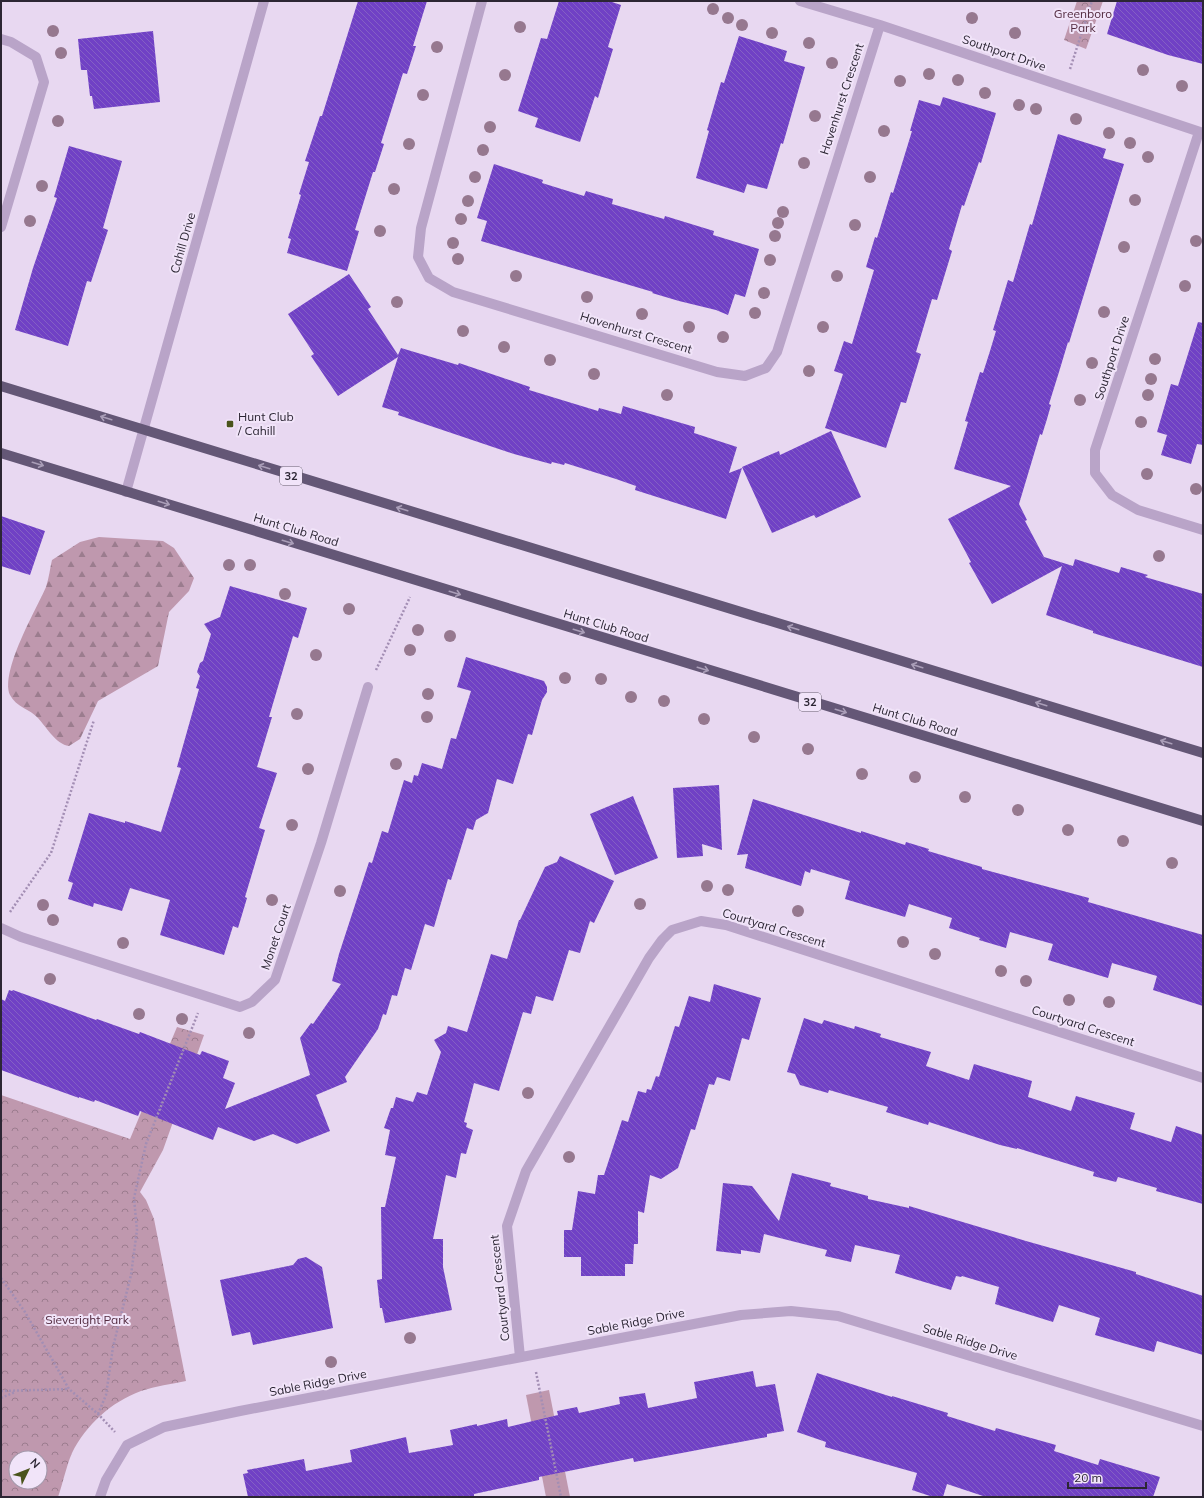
<svg xmlns="http://www.w3.org/2000/svg" width="1204" height="1498" viewBox="0 0 1204 1498" font-family="Mulish,sans-serif">
	<defs>
		<pattern id="forest-firs" width="22" height="20" patternUnits="userSpaceOnUse"><rect width="22" height="20" fill="#bf98ae"/><path d="M5 1l3.5 6h-7zM16 11l3.5 6h-7z" fill="#9b7c8e"/></pattern>
		<pattern id="park-crowns" width="20" height="18" patternUnits="userSpaceOnUse"><rect width="20" height="18" fill="#bf98ae"/><path d="M2 6a3 3 0 1 1 6 0M12 15a3 3 0 1 1 6 0" fill="none" stroke="#9b7c8e"/></pattern>
		<pattern id="building-back-hatch" width="6" height="6" patternUnits="userSpaceOnUse"><rect width="6" height="6" fill="#7041c5"/><path d="M-1 5l2 2M0 0l6 6M5-1l2 2" fill="none" stroke="#8460c4"/></pattern>
	</defs>
	<rect width="100%" height="100%" fill="#e8d8f1"/>
	<path fill="#bf98ae" d="M 549,1390 L 570,1497 L 546,1497 L 526,1395 Z"/>
	<path fill="url(#forest-firs)" d="M 99,537 L 163,541 L 174,548 L 194,578 L 189,591 L 169,612 L 158,666 L 98,701 L 80,739 L 69,746 C 56,744 47,728 38,718 C 30,709 16,707 10,695 C 0,671 36,610 46,587 C 49,578 50,568 52,560 L 80,542 Z"/>
	<path fill="url(#park-crowns)" fill-rule="evenodd" d="M 1077,1 L 1103,1 L 1086,49 L 1064,40 Z
		M 177,1027 L 204,1035 L 163,1150 L 140,1192 L 146,1200 L 154,1219 L 186,1381 C 171,1384 156,1386 141,1391 C 111,1402 86,1425 72,1453 C 66,1467 63,1483 58,1497 L 1,1497 L 1,1095 L 130,1139 ZM 16,1458 L 40,1458 L 40,1482 L 16,1482 Z"/>
	<path fill="url(#building-back-hatch)" d="M 358,1 L 427,1 L 413,46 L 416,46 L 407,74 L 403,73 L 381,143 L 384,144 L 375,172 L 373,172 L 355,230 L 359,231 L 347,271 L 287,253 L 291,239 L 288,238 L 301,195 L 299,194 L 309,162 L 305,161 L 320,116 L 322,116 Z
		M 559,1 L 609,1 L 621,5 L 608,47 L 613,49 L 598,98 L 595,96 L 580,142 L 535,127 L 538,118 L 518,111 L 541,38 L 547,39 Z
		M 1117,1 L 1203,1 L 1203,64 L 1168,55 L 1107,34 Z
		M 153,31 L 160,102 L 94,109 L 92,96 L 90,96 L 87,70 L 81,70 L 78,39 Z
		M 739,36 L 787,51 L 784,61 L 805,67 L 783,144 L 781,143 L 767,189 L 747,184 L 744,193 L 696,178 L 709,131 L 707,130 L 721,82 L 724,83 Z
		M 943,97 L 996,113 L 981,163 L 979,162 L 964,206 L 962,205 L 949,249 L 952,251 L 937,300 L 932,299 L 916,352 L 921,354 L 906,403 L 901,402 L 886,448 L 825,428 L 843,374 L 834,371 L 844,341 L 852,344 L 874,270 L 866,267 L 875,237 L 877,238 L 891,192 L 893,193 L 912,131 L 910,131 L 919,100 L 940,106 Z
		M 1058,134 L 1106,149 L 1103,158 L 1124,164 L 1069,343 L 1068,342 L 1059,372 L 1049,404 L 1051,405 L 1047,419 L 1042,435 L 1040,434 L 1019,504 L 1027,520 L 1025,521 L 1044,557 L 1073,566 L 1075,559 L 1119,573 L 1121,567 L 1148,575 L 1145,577 L 1203,594 L 1203,667 L 1093,633 L 1093,631 L 1046,615 L 1062,566 L 992,604 L 969,563 L 971,562 L 948,519 L 1011,486 L 954,469 L 968,422 L 965,421 L 980,372 L 983,373 L 990,351 L 996,331 L 993,330 L 1008,280 L 1013,282 L 1030,224 L 1032,225 Z
		M 69,146 L 122,161 L 103,228 L 108,230 L 91,282 L 87,281 L 68,346 L 15,330 L 33,268 L 57,198 L 54,197 Z
		M 494,164 L 543,180 L 542,183 L 584,196 L 586,191 L 613,199 L 612,204 L 664,219 L 665,216 L 714,231 L 713,235 L 759,249 L 745,297 L 735,294 L 728,315 L 716,310 L 679,301 L 652,293 L 653,292 L 481,241 L 487,221 L 477,218 Z
		M 349,274 L 371,307 L 368,309 L 398,355 L 401,348 L 458,365 L 459,363 L 530,387 L 529,390 L 598,411 L 599,408 L 621,414 L 623,406 L 695,427 L 694,433 L 737,447 L 729,473 L 742,468 L 726,519 L 635,490 L 636,486 L 616,479 L 565,463 L 564,465 L 552,462 L 551,464 L 514,454 L 398,415 L 399,412 L 382,407 L 398,357 L 338,396 L 311,356 L 314,354 L 288,314 Z
		M 1198,322 L 1203,323 L 1203,445 L 1197,444 L 1191,464 L 1161,455 L 1167,435 L 1157,432 L 1171,384 L 1178,386 Z
		M 831,431 L 861,497 L 816,518 L 814,515 L 772,533 L 742,467 L 779,451 L 780,455 Z
		M 1,516 L 45,531 L 30,575 L 1,566 Z
		M 230,586 L 307,608 L 298,638 L 293,636 L 269,717 L 272,717 L 257,767 L 277,773 L 259,828 L 265,830 L 245,897 L 247,898 L 238,928 L 233,926 L 224,955 L 160,935 L 170,900 L 130,888 L 122,911 L 94,903 L 93,907 L 68,899 L 73,883 L 68,881 L 89,813 L 125,823 L 125,821 L 161,832 L 181,768 L 177,767 L 199,689 L 196,688 L 200,676 L 197,672 L 200,663 L 203,661 L 211,634 L 204,624 L 220,617 Z
		M 466,657 L 544,681 L 547,687 L 547,692 L 542,700 L 532,735 L 528,734 L 513,784 L 497,779 L 488,813 L 476,820 L 473,830 L 467,828 L 451,880 L 448,879 L 434,927 L 425,924 L 411,970 L 405,968 L 397,996 L 392,995 L 386,1015 L 383,1014 L 378,1029 L 345,1077 L 347,1082 L 316,1095 L 330,1131 L 297,1144 L 273,1134 L 254,1141 L 218,1127 L 213,1140 L 140,1111 L 138,1116 L 95,1100 L 94,1102 L 79,1097 L 79,1098 L 1,1070 L 1,999 L 5,1001 L 9,990 L 12,991 L 13,990 L 96,1020 L 97,1019 L 139,1034 L 140,1032 L 200,1055 L 202,1051 L 229,1061 L 223,1078 L 235,1083 L 225,1109 L 310,1075 L 300,1038 L 311,1023 L 313,1024 L 341,984 L 332,981 L 339,954 L 369,862 L 372,863 L 382,831 L 388,833 L 404,780 L 412,783 L 414,775 L 418,776 L 422,763 L 442,769 L 451,738 L 456,739 L 471,691 L 457,687 Z
		M 719,785 L 722,850 L 702,844 L 703,856 L 677,858 L 673,788 Z
		M 633,796 L 658,858 L 615,875 L 590,814 Z
		M 753,799 L 861,833 L 861,831 L 905,845 L 906,842 L 929,849 L 928,851 L 982,867 L 982,869 L 1089,898 L 1088,902 L 1203,935 L 1203,1006 L 1153,990 L 1157,976 L 1112,963 L 1108,978 L 1048,960 L 1053,944 L 1010,932 L 1006,948 L 979,940 L 980,938 L 949,928 L 952,918 L 909,904 L 905,917 L 845,899 L 850,881 L 811,869 L 810,873 L 805,871 L 801,886 L 745,868 L 748,854 L 737,855 Z
		M 560,856 L 614,881 L 594,923 L 590,921 L 580,953 L 569,950 L 553,1001 L 536,996 L 531,1014 L 523,1012 L 499,1091 L 474,1083 L 464,1122 L 467,1123 L 466,1127 L 473,1130 L 466,1154 L 461,1153 L 456,1178 L 446,1175 L 433,1239 L 443,1239 L 443,1267 L 452,1310 L 385,1323 L 382,1308 L 380,1308 L 377,1280 L 382,1279 L 381,1207 L 385,1207 L 396,1157 L 385,1155 L 390,1130 L 384,1128 L 391,1108 L 393,1108 L 396,1097 L 413,1102 L 417,1092 L 427,1095 L 441,1052 L 434,1040 L 446,1033 L 448,1026 L 467,1032 L 491,954 L 507,959 L 519,920 L 520,920 L 545,867 L 557,862 Z
		M 714,984 L 761,998 L 749,1040 L 742,1038 L 730,1081 L 717,1077 L 714,1085 L 709,1084 L 695,1130 L 691,1129 L 678,1168 L 661,1179 L 650,1175 L 644,1213 L 638,1211 L 638,1244 L 634,1244 L 633,1264 L 625,1264 L 625,1276 L 581,1276 L 581,1257 L 564,1257 L 564,1230 L 572,1230 L 578,1191 L 595,1194 L 598,1175 L 604,1175 L 622,1120 L 628,1122 L 638,1091 L 646,1093 L 647,1089 L 651,1090 L 656,1076 L 659,1077 L 675,1026 L 679,1027 L 689,996 L 710,1002 Z
		M 804,1018 L 822,1024 L 824,1020 L 854,1029 L 855,1026 L 881,1034 L 880,1037 L 931,1052 L 926,1066 L 969,1080 L 974,1064 L 1032,1081 L 1028,1097 L 1071,1111 L 1076,1096 L 1135,1113 L 1130,1129 L 1171,1142 L 1176,1126 L 1203,1135 L 1203,1204 L 1156,1191 L 1157,1188 L 1118,1177 L 1116,1182 L 1093,1176 L 1094,1172 L 1017,1148 L 1017,1149 L 1000,1145 L 929,1122 L 928,1125 L 886,1112 L 888,1107 L 829,1090 L 828,1093 L 800,1085 L 795,1074 L 787,1072 Z
		M 792,1173 L 831,1183 L 830,1186 L 868,1196 L 868,1199 L 909,1208 L 909,1206 L 1026,1241 L 1136,1272 L 1136,1274 L 1203,1296 L 1203,1355 L 1157,1341 L 1154,1352 L 1095,1335 L 1100,1318 L 1059,1305 L 1053,1322 L 995,1304 L 999,1287 L 962,1276 L 961,1277 L 956,1276 L 951,1290 L 921,1281 L 895,1273 L 900,1255 L 855,1245 L 851,1262 L 825,1256 L 827,1250 L 764,1234 L 760,1253 L 741,1250 L 741,1254 L 716,1251 L 723,1183 L 752,1186 L 779,1221 Z
		M 306,1257 L 322,1267 L 333,1328 L 253,1345 L 250,1332 L 232,1336 L 220,1280 L 293,1265 L 298,1259 Z
		M 753,1371 L 756,1387 L 775,1384 L 784,1431 L 767,1434 L 767,1437 L 634,1462 L 633,1458 L 539,1477 L 539,1480 L 474,1494 L 474,1497 L 248,1497 L 243,1474 L 248,1473 L 247,1470 L 304,1459 L 306,1471 L 352,1462 L 350,1450 L 406,1437 L 409,1453 L 453,1445 L 450,1430 L 477,1424 L 477,1426 L 507,1419 L 508,1427 L 558,1415 L 557,1411 L 577,1407 L 579,1413 L 620,1404 L 619,1397 L 645,1393 L 648,1408 L 697,1398 L 694,1382 Z
		M 817,1373 L 892,1397 L 892,1396 L 948,1413 L 947,1416 L 995,1431 L 996,1428 L 1056,1445 L 1054,1451 L 1098,1465 L 1100,1459 L 1160,1477 L 1153,1497 L 986,1497 L 947,1484 L 943,1497 L 933,1497 L 912,1490 L 917,1473 L 825,1447 L 826,1442 L 797,1432 Z"/>
	<g fill="none" stroke-linecap="round" stroke-linejoin="round">
		<path stroke="#a38eb4" stroke-width="2.5" stroke-dasharray="2 2" stroke-linecap="butt" d="M 1070,69 L 1092,1
			M 376,670 L 410,597
			M 10,912 L 51,853 L 94,720
			M 1,1278 L 25,1312 L 69,1389 L 98,1414 L 115,1432
			M 536,1372 L 561,1497
			M 1,1391 L 69,1389
			M 1,1398 L 15,1392
			M 98,1414 L 106,1395 L 113,1347 L 131,1275 L 137,1230 L 134,1198 L 146,1144 L 198,1013"/>
		<path stroke="#b9a4c8" stroke-width="10" d="M 482,1 L 421,228 L 418,257 L 429,278 L 453,292 L 717,372 L 745,376 L 766,368 L 777,352 L 880,25
			M 800,1 L 880,25 L 1203,133
			M 1,39 L 11,42 L 36,57 L 44,82 L 1,227
			M 1199,132 L 1095,450 L 1095,473 L 1112,495 L 1138,510 L 1203,530
			M 1,928 L 21,937 L 240,1007 L 252,1002 L 275,980 L 321,843 L 368,687
			M 520,1357 L 507,1226 L 526,1171 L 649,958 L 662,940 L 672,930 L 701,921 L 726,925 L 1203,1078
			M 100,1497 L 106,1480 L 127,1445 L 164,1427 L 240,1411 L 741,1315 L 791,1311 L 838,1316 L 1203,1426"/>
		<path stroke="#b9a4c8" stroke-width="10" d="M 126,492 L 264,1"/>
		<path stroke="#645776" stroke-width="10" d="M 1,386 L 1203,753
			M 1,453 L 1203,821"/>
	</g>
	<g fill="#96788f">
		<circle cx="713" cy="9" r="6"/>
		<circle cx="728" cy="18" r="6"/>
		<circle cx="972" cy="18" r="6"/>
		<circle cx="742" cy="25" r="6"/>
		<circle cx="520" cy="27" r="6"/>
		<circle cx="53" cy="31" r="6"/>
		<circle cx="772" cy="33" r="6"/>
		<circle cx="1015" cy="33" r="6"/>
		<circle cx="809" cy="43" r="6"/>
		<circle cx="437" cy="47" r="6"/>
		<circle cx="61" cy="53" r="6"/>
		<circle cx="832" cy="63" r="6"/>
		<circle cx="1143" cy="70" r="6"/>
		<circle cx="929" cy="74" r="6"/>
		<circle cx="505" cy="75" r="6"/>
		<circle cx="958" cy="80" r="6"/>
		<circle cx="900" cy="81" r="6"/>
		<circle cx="1182" cy="86" r="6"/>
		<circle cx="985" cy="93" r="6"/>
		<circle cx="423" cy="95" r="6"/>
		<circle cx="1019" cy="105" r="6"/>
		<circle cx="1036" cy="109" r="6"/>
		<circle cx="815" cy="116" r="6"/>
		<circle cx="1076" cy="119" r="6"/>
		<circle cx="58" cy="121" r="6"/>
		<circle cx="490" cy="127" r="6"/>
		<circle cx="884" cy="131" r="6"/>
		<circle cx="1109" cy="133" r="6"/>
		<circle cx="1130" cy="143" r="6"/>
		<circle cx="409" cy="144" r="6"/>
		<circle cx="483" cy="150" r="6"/>
		<circle cx="1148" cy="157" r="6"/>
		<circle cx="804" cy="163" r="6"/>
		<circle cx="475" cy="177" r="6"/>
		<circle cx="870" cy="177" r="6"/>
		<circle cx="42" cy="186" r="6"/>
		<circle cx="394" cy="189" r="6"/>
		<circle cx="1135" cy="200" r="6"/>
		<circle cx="468" cy="201" r="6"/>
		<circle cx="783" cy="212" r="6"/>
		<circle cx="461" cy="219" r="6"/>
		<circle cx="30" cy="221" r="6"/>
		<circle cx="778" cy="223" r="6"/>
		<circle cx="855" cy="225" r="6"/>
		<circle cx="380" cy="231" r="6"/>
		<circle cx="775" cy="236" r="6"/>
		<circle cx="1196" cy="241" r="6"/>
		<circle cx="453" cy="243" r="6"/>
		<circle cx="1124" cy="247" r="6"/>
		<circle cx="458" cy="259" r="6"/>
		<circle cx="770" cy="260" r="6"/>
		<circle cx="516" cy="276" r="6"/>
		<circle cx="837" cy="276" r="6"/>
		<circle cx="1185" cy="286" r="6"/>
		<circle cx="764" cy="293" r="6"/>
		<circle cx="587" cy="297" r="6"/>
		<circle cx="397" cy="302" r="6"/>
		<circle cx="1104" cy="312" r="6"/>
		<circle cx="755" cy="313" r="6"/>
		<circle cx="642" cy="314" r="6"/>
		<circle cx="689" cy="327" r="6"/>
		<circle cx="823" cy="327" r="6"/>
		<circle cx="463" cy="331" r="6"/>
		<circle cx="723" cy="337" r="6"/>
		<circle cx="504" cy="347" r="6"/>
		<circle cx="1155" cy="359" r="6"/>
		<circle cx="550" cy="360" r="6"/>
		<circle cx="1092" cy="363" r="6"/>
		<circle cx="809" cy="371" r="6"/>
		<circle cx="594" cy="374" r="6"/>
		<circle cx="1151" cy="379" r="6"/>
		<circle cx="667" cy="395" r="6"/>
		<circle cx="1148" cy="395" r="6"/>
		<circle cx="1080" cy="400" r="6"/>
		<circle cx="1141" cy="422" r="6"/>
		<circle cx="1147" cy="474" r="6"/>
		<circle cx="1196" cy="489" r="6"/>
		<circle cx="1159" cy="556" r="6"/>
		<circle cx="229" cy="565" r="6"/>
		<circle cx="250" cy="565" r="6"/>
		<circle cx="285" cy="594" r="6"/>
		<circle cx="349" cy="609" r="6"/>
		<circle cx="418" cy="630" r="6"/>
		<circle cx="450" cy="636" r="6"/>
		<circle cx="410" cy="650" r="6"/>
		<circle cx="316" cy="655" r="6"/>
		<circle cx="565" cy="678" r="6"/>
		<circle cx="601" cy="679" r="6"/>
		<circle cx="428" cy="694" r="6"/>
		<circle cx="631" cy="697" r="6"/>
		<circle cx="664" cy="701" r="6"/>
		<circle cx="297" cy="714" r="6"/>
		<circle cx="427" cy="717" r="6"/>
		<circle cx="704" cy="719" r="6"/>
		<circle cx="754" cy="737" r="6"/>
		<circle cx="808" cy="749" r="6"/>
		<circle cx="396" cy="764" r="6"/>
		<circle cx="308" cy="769" r="6"/>
		<circle cx="862" cy="774" r="6"/>
		<circle cx="915" cy="777" r="6"/>
		<circle cx="965" cy="797" r="6"/>
		<circle cx="1018" cy="810" r="6"/>
		<circle cx="292" cy="825" r="6"/>
		<circle cx="1068" cy="830" r="6"/>
		<circle cx="1123" cy="841" r="6"/>
		<circle cx="1172" cy="863" r="6"/>
		<circle cx="707" cy="886" r="6"/>
		<circle cx="728" cy="890" r="6"/>
		<circle cx="340" cy="891" r="6"/>
		<circle cx="272" cy="900" r="6"/>
		<circle cx="640" cy="904" r="6"/>
		<circle cx="43" cy="905" r="6"/>
		<circle cx="798" cy="911" r="6"/>
		<circle cx="53" cy="920" r="6"/>
		<circle cx="903" cy="942" r="6"/>
		<circle cx="123" cy="943" r="6"/>
		<circle cx="935" cy="954" r="6"/>
		<circle cx="1001" cy="971" r="6"/>
		<circle cx="50" cy="979" r="6"/>
		<circle cx="1026" cy="981" r="6"/>
		<circle cx="1069" cy="1000" r="6"/>
		<circle cx="1109" cy="1002" r="6"/>
		<circle cx="139" cy="1014" r="6"/>
		<circle cx="182" cy="1019" r="6"/>
		<circle cx="249" cy="1033" r="6"/>
		<circle cx="528" cy="1093" r="6"/>
		<circle cx="569" cy="1157" r="6"/>
		<circle cx="410" cy="1338" r="6"/>
		<circle cx="331" cy="1362" r="6"/>
	</g>
	<defs><path id="oneway-shaft" d="M-6 0H5M1.5-3L5.5 0L1.5 3" fill="none" stroke-width="1.6" stroke-linecap="round" stroke-linejoin="round"/></defs>
	<g stroke="#aa9eb8">
		<use href="#oneway-shaft" transform="translate(106 418) rotate(-163)"/>
		<use href="#oneway-shaft" transform="translate(38 464) rotate(17)"/>
		<use href="#oneway-shaft" transform="translate(264 467) rotate(-163)"/>
		<use href="#oneway-shaft" transform="translate(164 503) rotate(17)"/>
		<use href="#oneway-shaft" transform="translate(402 509) rotate(-163)"/>
		<use href="#oneway-shaft" transform="translate(288 542) rotate(17)"/>
		<use href="#oneway-shaft" transform="translate(455 593) rotate(17)"/>
		<use href="#oneway-shaft" transform="translate(793 628) rotate(-163)"/>
		<use href="#oneway-shaft" transform="translate(579 631) rotate(17)"/>
		<use href="#oneway-shaft" transform="translate(917 666) rotate(-163)"/>
		<use href="#oneway-shaft" transform="translate(703 669) rotate(17)"/>
		<use href="#oneway-shaft" transform="translate(1041 704) rotate(-163)"/>
		<use href="#oneway-shaft" transform="translate(841 711) rotate(17)"/>
		<use href="#oneway-shaft" transform="translate(1166 742) rotate(-163)"/>
	</g>
	<rect fill="#4a541c" stroke="#f1e4f9" stroke-width="1.5" x="226" y="420" width="8" height="8" rx="2"/>
	<g text-anchor="middle" stroke-width="4" stroke-linejoin="round" paint-order="stroke">
		<g fill="#f1e4f9" stroke="#675f6f" stroke-width="1">
			<rect x="280" y="467" width="22" height="18" rx="3"/>
			<rect x="799" y="693" width="22" height="18" rx="3"/>
		</g>
		<g font-size="11" font-weight="bold" fill="#2c2634">
			<text x="291" y="480">32</text>
			<text x="810" y="706">32</text>
		</g>
		<g font-size="12" fill="#522a3f" stroke="#f1e4f9">
			<text x="1083" y="18">Greenboro<tspan x="1083" dy="14">Park</tspan></text>
			<text x="87" y="1324">Sieveright Park</text>
		</g>
		<g font-size="12" fill="#2c2634" stroke="#f1e4f9">
			<text transform="translate(1004 53) rotate(19)" y="4">Southport Drive</text>
			<text transform="translate(842 99) rotate(-72)" y="4">Havenhurst Crescent</text>
			<text transform="translate(183 243) rotate(-74)" y="4">Cahill Drive</text>
			<text transform="translate(636 333) rotate(17)" y="4">Havenhurst Crescent</text>
			<text transform="translate(1112 358) rotate(-72)" y="4">Southport Drive</text>
			<text transform="translate(296 530) rotate(17)" y="4">Hunt Club Road</text>
			<text transform="translate(606 626) rotate(17)" y="4">Hunt Club Road</text>
			<text transform="translate(915 720) rotate(17)" y="4">Hunt Club Road</text>
			<text transform="translate(774 928) rotate(17)" y="4">Courtyard Crescent</text>
			<text transform="translate(276 937) rotate(-71)" y="4">Monet Court</text>
			<text transform="translate(1083 1026) rotate(18)" y="4">Courtyard Crescent</text>
			<text transform="translate(500 1288) rotate(-96)" y="4">Courtyard Crescent</text>
			<text transform="translate(636 1322) rotate(-11)" y="4">Sable Ridge Drive</text>
			<text transform="translate(970 1342) rotate(17)" y="4">Sable Ridge Drive</text>
			<text transform="translate(318 1383) rotate(-11)" y="4">Sable Ridge Drive</text>
		</g>
		<g font-size="12" fill="#2c2634" stroke="#f1e4f9" text-anchor="start">
			<text x="238" y="421">Hunt Club<tspan x="238" dy="14">/ Cahill</tspan></text>
		</g>
	</g>
	<rect width="1204" height="1498" fill="none" stroke="#2c2634" stroke-width="4"/>
	<g transform="translate(28 1470) rotate(47)"><circle r="19" fill="#f1e4f9" stroke="#a298aa"/>
	<path d="M0-3L7 15L0 10L-7 15Z" fill="#4a541c"/>
	<text y="-6" font-size="11" font-weight="bold" text-anchor="middle" fill="#2c2634">N</text>
	</g>
	<path d="M1068 1482v6h78v-6" fill="none" stroke="#2c2634" stroke-width="2"/>
	<text x="1074" y="1482" font-size="12" fill="#2c2634" stroke="#f1e4f9" stroke-width="3" paint-order="stroke">20 m</text>
</svg>
